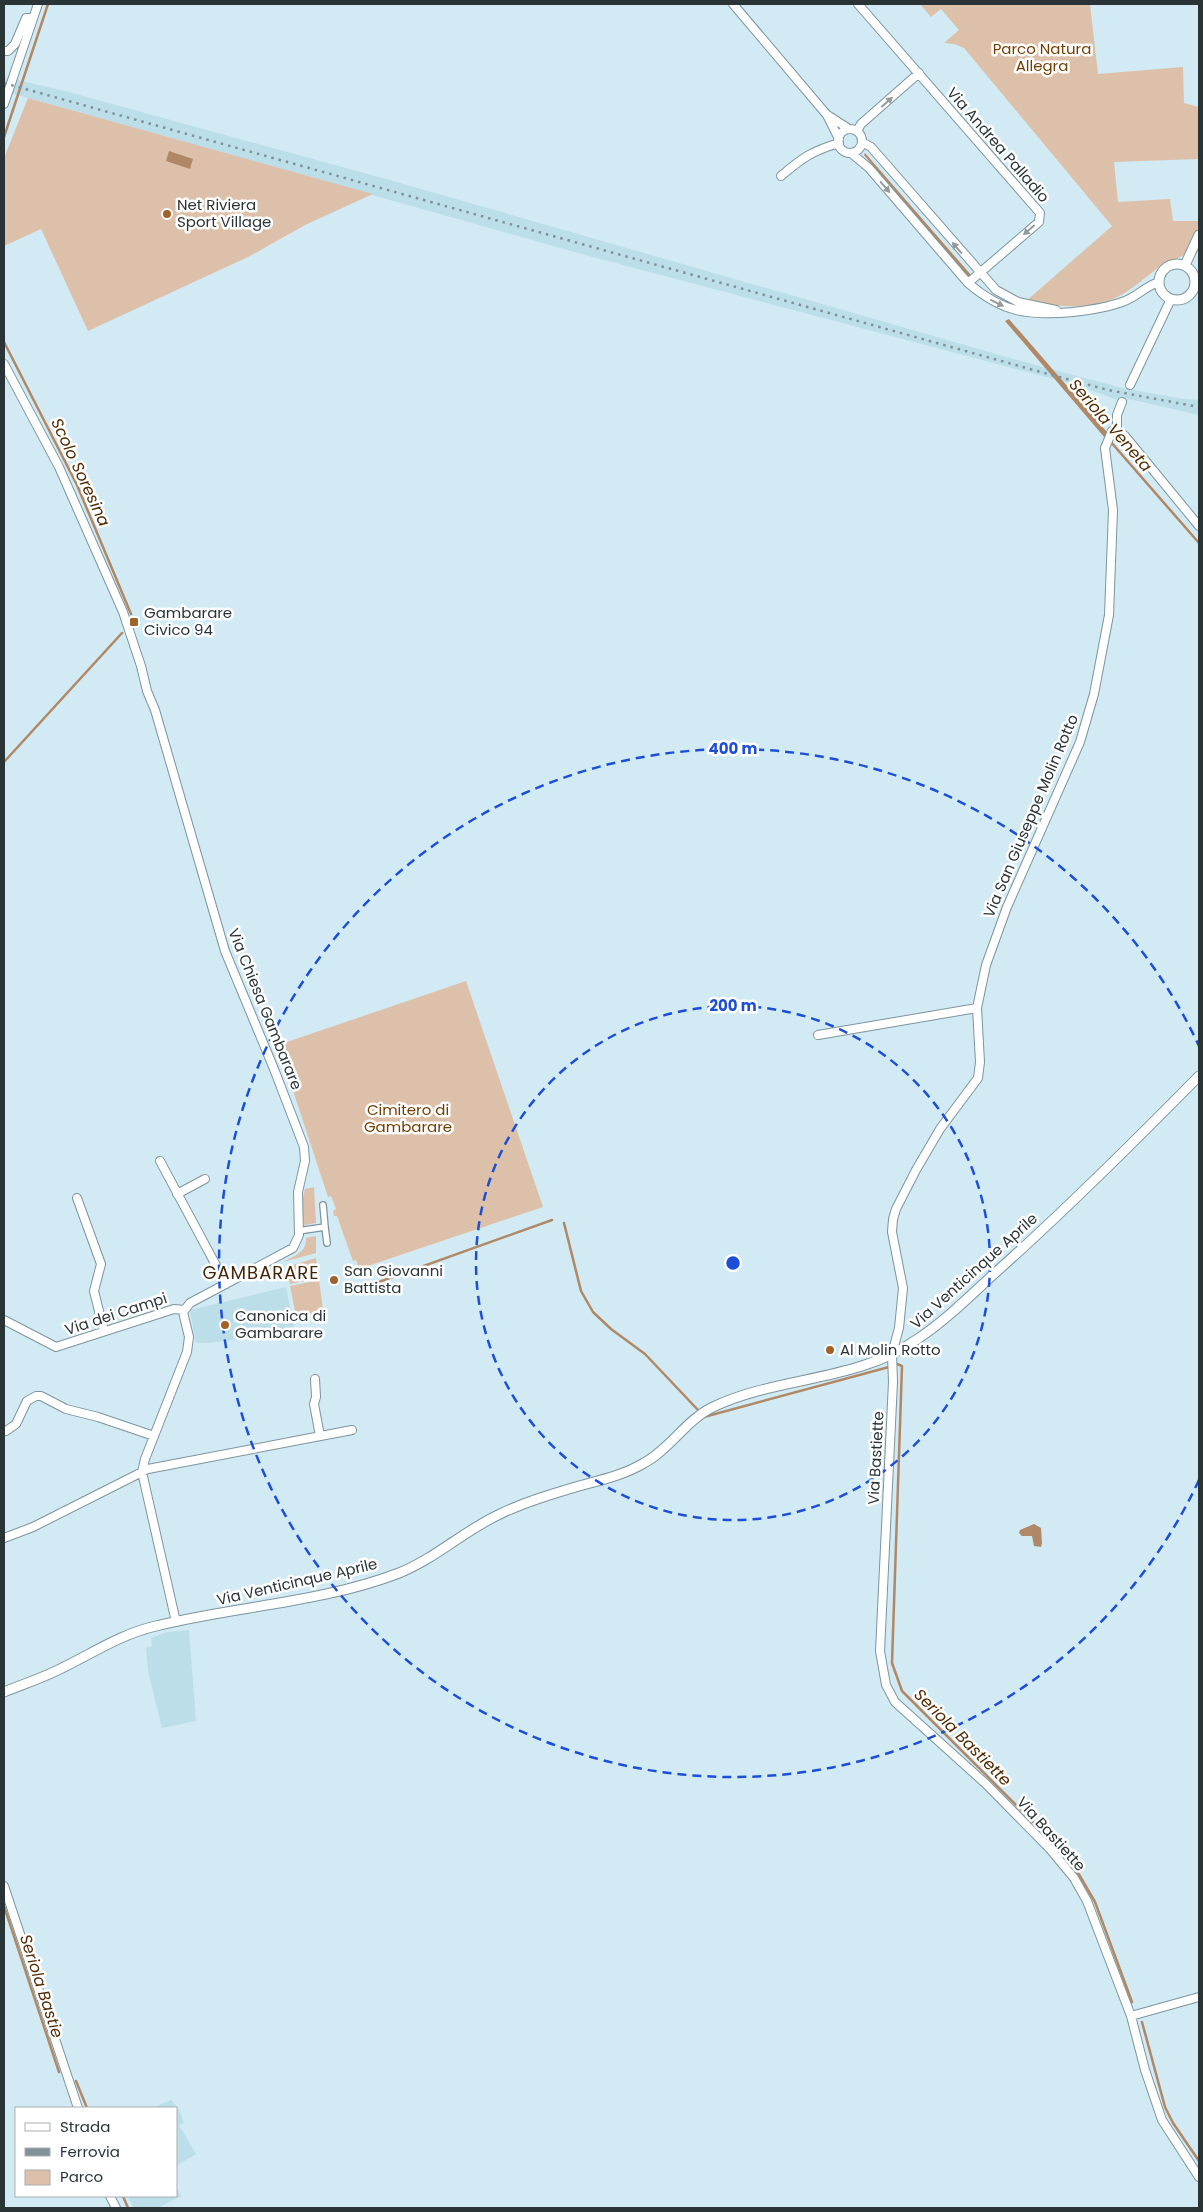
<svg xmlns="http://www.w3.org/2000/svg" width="1203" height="2212" viewBox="0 0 1203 2212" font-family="Poppins,sans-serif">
	<rect width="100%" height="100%" fill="#d1eaf3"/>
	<path fill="#bcdee9" d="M 4,77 L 65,91 L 393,181 L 1017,360 L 1122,388 L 1184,399 L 1199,400 L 1199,415 L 1129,399 L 1126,403 L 1073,384 L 585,255 L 28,98 L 4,91 Z
		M 286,1287 L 296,1336 L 289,1338 L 288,1333 L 208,1343 L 197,1343 L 195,1340 L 190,1310 Z
		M 189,1630 L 196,1721 L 162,1728 L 148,1671 L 146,1648 L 152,1646 L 151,1638 L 167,1632 Z
		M 171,2100 L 178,2108 L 184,2123 L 179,2125 L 196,2154 L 176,2166 L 176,2108 L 152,2108 Z
		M 176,2186 L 181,2196 L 158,2208 L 134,2208 L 127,2196 L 176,2196 Z"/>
	<path fill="#ddc0aa" d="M 920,4 L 1090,4 L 1098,74 L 1183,67 L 1184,103 L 1199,107 L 1199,159 L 1114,162 L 1118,202 L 1170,199 L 1173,221 L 1199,221 C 1197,232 1191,252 1180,257 C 1175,260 1170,259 1166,262 C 1150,273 1136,287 1119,296 C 1091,311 1055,306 1025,302 L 1112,226 L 964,48 L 954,44 L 944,43 L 959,30 L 941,9 L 931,17 Z
		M 28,98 L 373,194 L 307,224 L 248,257 L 88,331 L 41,229 L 4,246 L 4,158 Z
		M 466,981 L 543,1207 L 359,1269 L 356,1260 L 353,1261 L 337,1216 L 334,1216 L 333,1211 L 336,1209 L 331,1196 L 328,1197 L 278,1045 Z
		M 314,1187 L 316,1223 L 304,1225 L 302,1203 L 305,1189 Z
		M 316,1236 L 316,1253 L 283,1262 C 295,1256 307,1252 306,1238 Z
		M 316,1258 L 319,1278 L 290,1284 L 286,1267 Z
		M 319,1280 L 324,1316 L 295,1311 L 290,1286 Z"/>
	<path fill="#b18866" d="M 169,151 L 193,159 L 190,169 L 166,161 Z
		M 865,153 L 971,275 L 968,277 L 864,155 Z
		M 1009,319 L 1107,432 L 1105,438 L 1005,321 Z
		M 1034,1524 L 1041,1528 L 1042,1543 L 1041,1547 L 1034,1546 L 1032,1536 L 1022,1536 L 1019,1533 L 1020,1530 Z"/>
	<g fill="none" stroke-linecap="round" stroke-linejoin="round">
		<path stroke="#b18866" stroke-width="2.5" d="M 4,137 L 48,4
			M 4,342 L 77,485 L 131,614
			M 1110,441 L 1199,543
			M 4,762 L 122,633
			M 564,1223 L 581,1291 L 593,1312 L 611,1329 L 645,1354 L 698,1410
			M 376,1283 L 552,1220
			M 897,1364 L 902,1366 L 892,1663 L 902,1691 L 1070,1859 L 1095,1902 L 1132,2002
			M 704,1417 L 889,1367
			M 4,1906 L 59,2072
			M 1142,2022 L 1165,2107 L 1173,2123 L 1199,2161
			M 76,2081 L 87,2108
			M 123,2196 L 128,2208"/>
		<defs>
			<path id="pedestrian" d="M 325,1227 L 327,1243
				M 298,1231 L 325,1227 L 323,1205"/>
			<path id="minor" d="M 733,4 L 827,115 L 839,139
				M 858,4 L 1040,213 L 1039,222 L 968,283
				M 4,51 L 8,51 L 15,44 L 26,18 L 32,18
				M 4,104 L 38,4
				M 829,116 L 849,129
				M838 141a12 12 0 1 1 24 0a12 12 0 1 1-24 0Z
				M 857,131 L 861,124 L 919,73
				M 862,142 L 871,147 L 996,290 L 1018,302 L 1056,310
				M 851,153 L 869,168 L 968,283 C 1003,313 1029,316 1073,312 C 1090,310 1106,308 1122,302 C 1136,298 1145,286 1159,282
				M 781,176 C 802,158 812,151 839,143
				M 4,364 L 59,467 L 123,612 L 141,666 L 147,691 L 155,710 L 225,951 L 274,1069 L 304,1147 L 305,1161 L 298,1192 L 299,1235 L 293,1248 L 190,1303 L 183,1312 L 189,1337 L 187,1352 L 145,1459 L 142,1472 L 176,1622
				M 1130,385 L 1171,299
				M 1122,402 L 1117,415 L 1117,430 L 1112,431 L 1105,448 L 1113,510 L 1109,615 L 1094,694 L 1080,742 L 1007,907 L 986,965 L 977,1008 L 980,1062 L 978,1078 L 940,1129 L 916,1170 L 896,1209 L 893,1219 L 892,1232 L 903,1288 L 899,1328 L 892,1354 L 893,1382 L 880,1651 L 886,1685 L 895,1702 L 986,1784 L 1050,1849 L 1074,1878 L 1087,1901 L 1131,2016 L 1145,2070 L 1162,2120 L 1199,2177
				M 1117,430 L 1125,436 L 1199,526
				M 818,1035 L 977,1008
				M 160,1161 L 226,1284
				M 177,1194 L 205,1179
				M 77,1198 L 101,1264 L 94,1291 L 104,1331
				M 4,1320 L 56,1347 L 174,1309 L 184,1310
				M 315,1379 L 316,1397 L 314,1404 L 320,1436
				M 6,1431 L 16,1424 L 27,1401 L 36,1396 L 41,1396 L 66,1409 L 98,1417 L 154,1436
				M 4,1538 L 33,1527 L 148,1469 L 352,1430
				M 4,1886 L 78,2108
				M 1131,2016 L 1199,1997
				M 110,2196 L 116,2208"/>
			<path id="tertiary" d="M1159 282a18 18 0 1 1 36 0a18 18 0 1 1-36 0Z
				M 1185,265 L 1199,235
				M 4,1692 C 23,1684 43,1678 62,1668 C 93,1653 121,1634 156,1626 C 236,1606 321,1603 399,1573 C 436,1558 465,1530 500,1514 C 525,1502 552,1494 579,1486 C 601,1480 624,1475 644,1463 C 670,1449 686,1420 713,1407 C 778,1376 857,1382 916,1340 C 945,1321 970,1296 995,1273 C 1066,1210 1133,1143 1199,1076"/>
		</defs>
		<use href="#pedestrian" stroke="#7d949c" stroke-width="8"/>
		<use href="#minor" stroke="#7d949c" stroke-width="10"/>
		<use href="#tertiary" stroke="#7d949c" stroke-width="11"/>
		<use href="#pedestrian" stroke="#fff" stroke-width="5.5"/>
		<use href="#minor" stroke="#fff" stroke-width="8"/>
		<use href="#tertiary" stroke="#fff" stroke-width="9"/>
		<path stroke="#809298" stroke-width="2.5" stroke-dasharray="2.5 5" stroke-linecap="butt" d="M 4,83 L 1048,374 L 1108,390 L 1199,407"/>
	</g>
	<defs><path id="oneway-solid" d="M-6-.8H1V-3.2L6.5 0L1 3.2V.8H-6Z" transform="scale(1.25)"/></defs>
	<g fill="#949a9b">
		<use href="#oneway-solid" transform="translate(887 102) rotate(-41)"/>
		<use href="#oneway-solid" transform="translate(885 187) rotate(49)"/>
		<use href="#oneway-solid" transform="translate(1029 230) rotate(139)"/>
		<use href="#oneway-solid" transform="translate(957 248) rotate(-131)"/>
		<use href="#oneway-solid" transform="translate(997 303) rotate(26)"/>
	</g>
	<g fill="none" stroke="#1d4ed8" stroke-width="2.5" stroke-dasharray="9 6">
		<circle cx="733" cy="1263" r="257"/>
		<path d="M1199 1480A514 514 0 1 1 1199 1046"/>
	</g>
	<g fill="#a06228" stroke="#fff" stroke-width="2">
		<circle cx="167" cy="214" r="5"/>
		<rect x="129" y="617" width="10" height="10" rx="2.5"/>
		<circle cx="334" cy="1280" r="5"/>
		<circle cx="225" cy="1325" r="5"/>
		<circle cx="830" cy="1350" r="5"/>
	</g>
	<g text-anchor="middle" stroke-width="5" stroke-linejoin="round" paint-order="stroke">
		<g font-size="15" fill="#733e01" stroke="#fff">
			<text x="1042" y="54">Parco Natura<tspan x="1042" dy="17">Allegra</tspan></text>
			<text x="408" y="1115">Cimitero di<tspan x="408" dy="17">Gambarare</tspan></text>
		</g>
		<g font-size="15" fill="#2a3437" stroke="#fff">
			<text transform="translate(998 145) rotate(49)" y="5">Via Andrea Palladio</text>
			<text transform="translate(1031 816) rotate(-67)" y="5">Via San Giuseppe Molin Rotto</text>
			<text transform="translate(265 1009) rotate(68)" y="5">Via Chiesa Gambarare</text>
			<text transform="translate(974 1271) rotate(-42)" y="5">Via Venticinque Aprile</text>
			<text transform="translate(116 1314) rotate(-18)" y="5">Via dei Campi</text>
			<text transform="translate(876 1458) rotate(-87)" y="5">Via Bastiette</text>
			<text transform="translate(297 1582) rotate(-13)" y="5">Via Venticinque Aprile</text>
			<text transform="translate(1051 1834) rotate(48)" y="5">Via Bastiette</text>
		</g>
		<g font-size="15" fill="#2a3437" stroke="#fff" text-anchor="start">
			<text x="177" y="210">Net Riviera<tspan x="177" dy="17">Sport Village</tspan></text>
			<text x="144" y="618">Gambarare<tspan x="144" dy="17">Civico 94</tspan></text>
			<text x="344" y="1276">San Giovanni<tspan x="344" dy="17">Battista</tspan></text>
			<text x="235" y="1321">Canonica di<tspan x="235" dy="17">Gambarare</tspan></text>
			<text x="840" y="1355">Al Molin Rotto</text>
		</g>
		<g font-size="16" font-style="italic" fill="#522a00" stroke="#fff">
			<text transform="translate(1111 425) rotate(49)" y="6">Seriola Veneta</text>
			<text transform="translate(81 472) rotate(65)" y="6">Scolo Soresina</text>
			<text transform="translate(963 1737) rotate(45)" y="6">Seriola Bastiette</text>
			<text transform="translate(42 1986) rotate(72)" y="6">Seriola Bastie</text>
		</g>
		<g font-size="18" letter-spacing="1" fill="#422509" stroke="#fff">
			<text x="261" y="1279">GAMBARARE</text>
		</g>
	</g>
	<circle cx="733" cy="1263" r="8" fill="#1d4ed8" stroke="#fff" stroke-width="2.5"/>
	<g font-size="15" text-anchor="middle" font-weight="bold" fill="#1d4ed8" stroke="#fff" stroke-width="5" stroke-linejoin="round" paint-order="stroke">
		<text x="733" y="754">400 m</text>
		<text x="733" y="1011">200 m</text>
	</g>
	<rect width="1203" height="2212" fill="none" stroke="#2a3437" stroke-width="10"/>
	<rect x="15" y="2107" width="162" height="90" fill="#ffffff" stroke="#aaaeaf"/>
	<rect x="25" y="2123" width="25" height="8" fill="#ffffff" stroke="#aaaeaf"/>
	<text x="60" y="2132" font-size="15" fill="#2a3437">Strada</text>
	<rect x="25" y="2148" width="25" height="8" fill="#809298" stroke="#aaaeaf"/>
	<text x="60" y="2157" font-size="15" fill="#2a3437">Ferrovia</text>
	<rect x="25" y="2170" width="25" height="15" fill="#ddc0aa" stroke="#aaaeaf"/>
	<text x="60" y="2182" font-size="15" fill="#2a3437">Parco</text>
</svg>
